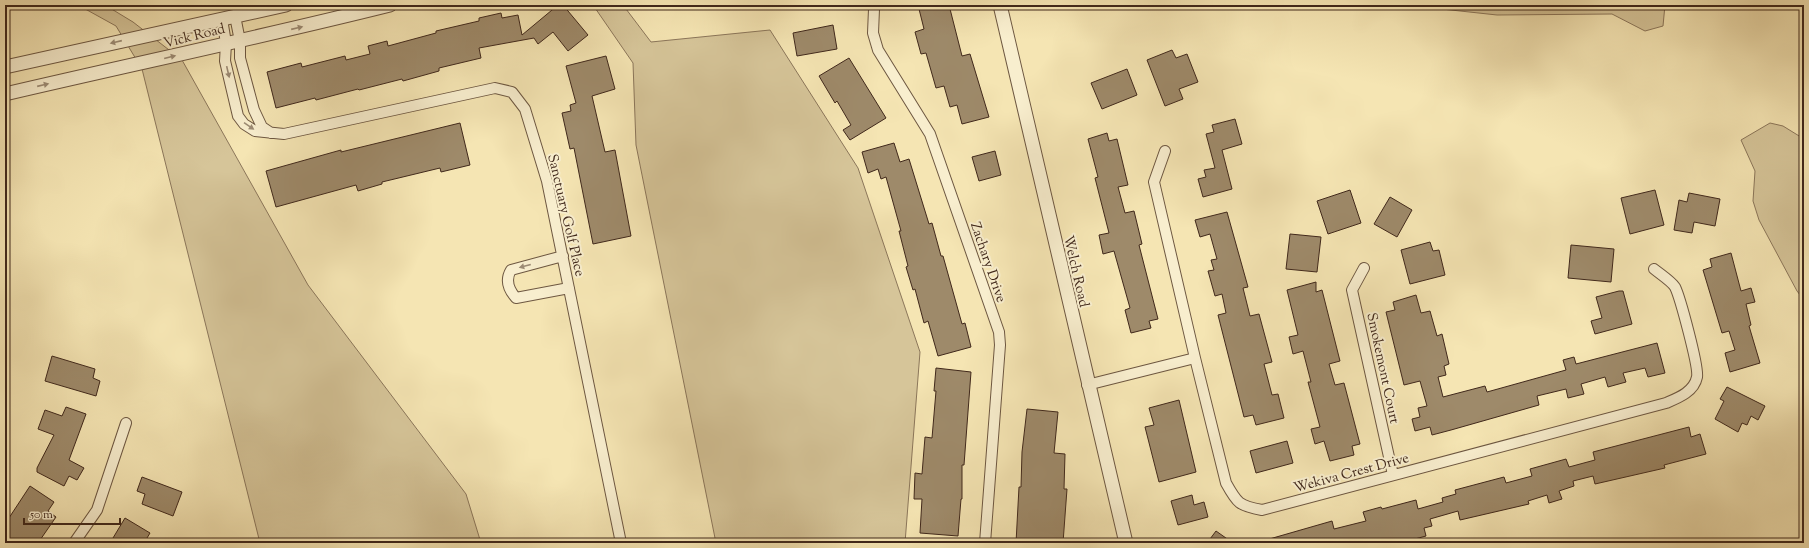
<svg xmlns="http://www.w3.org/2000/svg" width="1809" height="548" viewBox="0 0 1809 548" font-family="'Sorts Mill Goudy',serif">
	<rect width="100%" height="100%" fill="#f5e5b3"/>
	<filter id="stains"><feTurbulence type="fractalNoise" baseFrequency=".005" numOctaves="4"/><feColorMatrix values="0 0 0 0 .2 0 0 0 0 .09 0 0 0 0 .02 0 0 0 .5 -.17"/></filter>
	<radialGradient id="worn" r=".72"><stop offset=".6" stop-color="#630" stop-opacity="0"/><stop offset="1" stop-color="#630" stop-opacity=".3"/></radialGradient>
	<path fill="#d6c599" stroke="#8b765a" d="M 78,5 L 105,5 L 133,22 L 182,60 L 308,285 L 466,494 L 481,543 L 260,543 L 142,69 L 116,26 Z
		M 593,5 L 623,5 L 651,42 L 770,30 L 858,168 L 920,352 L 905,543 L 716,543 L 636,145 L 633,63 Z
		M 1405,5 L 1665,5 L 1663,26 L 1645,31 L 1612,14 L 1497,15 Z
		M 1770,123 L 1783,126 L 1804,139 L 1804,300 L 1797,291 L 1759,220 L 1753,201 L 1755,171 L 1741,140 Z"/>
	<path fill="#9e8a6a" stroke="#40281b" d="M 558,5 L 563,5 L 588,35 L 568,51 L 553,32 L 538,44 L 534,38 L 479,48 L 481,58 L 439,68 L 439,71 L 403,81 L 402,79 L 359,90 L 358,89 L 316,100 L 315,98 L 276,108 L 267,72 L 301,63 L 302,67 L 345,56 L 346,60 L 370,54 L 368,46 L 387,41 L 388,46 L 436,33 L 436,31 L 479,21 L 479,18 L 501,13 L 502,18 L 518,15 L 522,35 Z
		M 918,5 L 949,5 L 962,56 L 970,54 L 989,117 L 962,124 L 957,105 L 950,107 L 944,86 L 936,88 L 926,53 L 921,54 L 915,32 L 924,29 Z
		M 833,25 L 837,49 L 797,56 L 793,33 Z
		M 1172,50 L 1176,58 L 1187,54 L 1198,82 L 1179,89 L 1183,99 L 1165,106 L 1147,60 Z
		M 606,56 L 615,89 L 592,96 L 605,152 L 615,150 L 631,236 L 593,244 L 574,148 L 570,149 L 562,113 L 571,111 L 570,105 L 576,103 L 566,66 Z
		M 849,58 L 886,118 L 850,140 L 843,130 L 851,125 L 837,101 L 835,103 L 819,76 Z
		M 1127,69 L 1137,95 L 1102,109 L 1091,83 Z
		M 1235,119 L 1242,144 L 1222,150 L 1232,189 L 1203,197 L 1198,179 L 1206,177 L 1204,170 L 1215,168 L 1206,134 L 1214,132 L 1212,125 Z
		M 460,123 L 470,165 L 441,172 L 440,168 L 382,182 L 382,184 L 358,191 L 356,185 L 276,207 L 266,171 L 341,150 L 341,152 Z
		M 1107,133 L 1109,141 L 1117,139 L 1128,185 L 1118,187 L 1125,213 L 1134,211 L 1142,244 L 1139,245 L 1158,319 L 1149,321 L 1151,328 L 1131,333 L 1125,310 L 1130,308 L 1114,251 L 1103,254 L 1099,235 L 1109,233 L 1095,178 L 1098,177 L 1088,139 Z
		M 894,143 L 900,162 L 909,159 L 929,224 L 932,223 L 941,256 L 943,256 L 962,324 L 965,323 L 971,347 L 938,356 L 928,321 L 924,323 L 915,289 L 913,290 L 906,267 L 908,266 L 899,231 L 901,231 L 886,177 L 881,179 L 878,169 L 868,173 L 862,152 Z
		M 995,151 L 1001,175 L 979,181 L 972,157 Z
		M 1350,190 L 1361,223 L 1328,234 L 1317,201 Z
		M 1655,190 L 1664,225 L 1630,234 L 1621,198 Z
		M 1689,193 L 1720,199 L 1715,226 L 1694,222 L 1692,233 L 1674,230 L 1679,200 L 1687,202 Z
		M 1390,197 L 1412,210 L 1397,237 L 1374,224 Z
		M 1227,212 L 1248,287 L 1243,288 L 1250,316 L 1259,314 L 1272,362 L 1264,364 L 1272,395 L 1278,394 L 1284,418 L 1256,425 L 1253,415 L 1244,417 L 1218,315 L 1226,313 L 1222,294 L 1215,296 L 1208,271 L 1214,270 L 1211,260 L 1217,259 L 1210,234 L 1200,237 L 1195,220 Z
		M 1290,234 L 1321,237 L 1317,272 L 1286,269 Z
		M 1430,242 L 1433,251 L 1439,250 L 1445,275 L 1410,284 L 1401,250 Z
		M 1571,245 L 1614,249 L 1611,282 L 1568,278 Z
		M 1731,253 L 1741,291 L 1751,288 L 1755,302 L 1746,304 L 1751,325 L 1749,326 L 1760,363 L 1730,372 L 1725,353 L 1735,350 L 1729,331 L 1722,333 L 1703,270 L 1712,267 L 1710,259 Z
		M 1316,282 L 1316,292 L 1322,290 L 1340,361 L 1329,364 L 1335,385 L 1344,383 L 1360,444 L 1352,446 L 1354,455 L 1330,461 L 1324,441 L 1315,444 L 1311,429 L 1320,427 L 1308,382 L 1311,382 L 1303,351 L 1293,354 L 1289,337 L 1298,335 L 1287,290 Z
		M 1619,291 L 1623,291 L 1632,324 L 1595,334 L 1591,321 L 1602,318 L 1596,297 Z
		M 1416,295 L 1421,313 L 1430,311 L 1437,336 L 1442,334 L 1449,364 L 1444,366 L 1446,375 L 1438,377 L 1443,397 L 1485,386 L 1487,392 L 1566,370 L 1563,360 L 1574,357 L 1576,364 L 1657,343 L 1665,373 L 1648,377 L 1645,368 L 1623,373 L 1626,382 L 1608,387 L 1605,377 L 1581,384 L 1584,394 L 1568,398 L 1566,389 L 1537,396 L 1539,405 L 1451,430 L 1432,435 L 1430,427 L 1415,431 L 1412,419 L 1420,417 L 1418,408 L 1427,406 L 1420,381 L 1404,385 L 1386,312 L 1395,310 L 1393,302 Z
		M 52,356 L 95,369 L 93,378 L 100,381 L 96,396 L 45,381 Z
		M 936,368 L 971,372 L 964,465 L 962,465 L 962,499 L 961,499 L 958,536 L 920,533 L 922,499 L 914,499 L 915,473 L 922,474 L 925,437 L 932,438 L 936,391 L 934,391 Z
		M 1727,387 L 1765,406 L 1758,420 L 1751,416 L 1747,425 L 1742,423 L 1738,432 L 1715,419 L 1724,401 L 1720,399 Z
		M 1179,400 L 1196,472 L 1159,482 L 1145,427 L 1154,425 L 1149,408 Z
		M 66,407 L 86,414 L 69,460 L 84,468 L 77,480 L 69,476 L 64,486 L 37,472 L 37,468 L 54,435 L 38,429 L 45,410 L 62,416 Z
		M 1027,409 L 1058,412 L 1054,453 L 1065,454 L 1064,489 L 1067,489 L 1063,543 L 1016,543 L 1019,487 L 1021,487 L 1022,452 Z
		M 1689,427 L 1691,437 L 1700,434 L 1706,454 L 1664,465 L 1665,468 L 1595,484 L 1593,476 L 1573,481 L 1574,486 L 1559,491 L 1562,499 L 1549,503 L 1547,495 L 1528,501 L 1529,504 L 1460,520 L 1458,511 L 1430,519 L 1432,526 L 1424,528 L 1426,536 L 1400,543 L 1374,543 L 1373,540 L 1363,543 L 1267,543 L 1266,540 L 1332,521 L 1334,529 L 1366,521 L 1363,512 L 1381,507 L 1382,509 L 1416,500 L 1418,509 L 1443,502 L 1442,498 L 1456,494 L 1455,490 L 1504,477 L 1506,483 L 1532,476 L 1530,469 L 1566,459 L 1569,467 L 1595,460 L 1593,452 Z
		M 1287,441 L 1293,463 L 1256,473 L 1250,451 Z
		M 142,477 L 182,492 L 173,516 L 142,504 L 145,494 L 137,491 Z
		M 30,486 L 54,502 L 48,511 L 56,517 L 38,543 L 5,543 L 5,524 Z
		M 1192,495 L 1194,505 L 1204,502 L 1208,517 L 1178,525 L 1171,501 Z
		M 125,518 L 150,533 L 144,543 L 110,543 Z
		M 1216,531 L 1233,543 L 1207,543 Z"/>
	<g fill="none" stroke-linecap="round" stroke-linejoin="round">
		<defs>
			<path id="minor" d="M 874,9 L 873,33 L 878,50 L 930,134 L 999,332 L 1000,345 L 985,543
				M 235,16 L 240,41 L 240,58 L 254,110 L 262,127 L 271,133
				M 222,19 L 226,43 L 225,61 L 238,116 L 244,124 L 255,131 L 284,134 L 495,88 L 512,92 L 525,109 L 547,181 L 621,543
				M 1165,151 L 1154,182 L 1195,358 L 1226,483 C 1237,503 1239,506 1262,510 L 1666,403 C 1678,398 1694,392 1697,377 C 1699,367 1680,297 1675,287 C 1671,281 1660,274 1654,269
				M 563,256 L 511,270 C 505,280 508,289 516,298 L 569,288
				M 1364,268 L 1352,290 L 1393,475
				M 1087,385 L 1195,358
				M 74,543 L 97,510 L 126,423"/>
			<path id="tertiary" d="M 1000,5 L 1126,543
				M 5,67 L 286,5
				M 5,94 C 133,64 262,37 390,5"/>
		</defs>
		<use href="#minor" stroke="#6d5741" stroke-width="12"/>
		<use href="#tertiary" stroke="#6d5741" stroke-width="15"/>
		<use href="#minor" stroke="#f8eece" stroke-width="10"/>
		<use href="#tertiary" stroke="#f8eece" stroke-width="13"/>
	</g>
	<defs><path id="oneway-solid" d="M-6-.8H1V-3.2L6.5 0L1 3.2V.8H-6Z"/></defs>
	<g fill="#9c8b74">
		<use href="#oneway-solid" transform="translate(297 28) rotate(-13)"/>
		<use href="#oneway-solid" transform="translate(116 42) rotate(167)"/>
		<use href="#oneway-solid" transform="translate(170 57) rotate(-14)"/>
		<use href="#oneway-solid" transform="translate(228 72) rotate(77)"/>
		<use href="#oneway-solid" transform="translate(43 85) rotate(-13)"/>
		<use href="#oneway-solid" transform="translate(249 126) rotate(34)"/>
		<use href="#oneway-solid" transform="translate(525 266) rotate(165)"/>
	</g>
	<g text-anchor="middle" stroke-width="4" stroke-linejoin="round" paint-order="stroke">
		<g font-size="14" fill="#40281b" stroke="#f8eece">
			<text transform="translate(194 35) rotate(-14)" y="5">Vick Road</text>
			<text transform="translate(567 215) rotate(77)" y="5">Sanctuary Golf Place</text>
			<text transform="translate(989 262) rotate(71)" y="5">Zachary Drive</text>
			<text transform="translate(1077 271) rotate(77)" y="5">Welch Road</text>
			<text transform="translate(1384 368) rotate(78)" y="5">Smokemont Court</text>
			<text transform="translate(1351 472) rotate(-15)" y="5">Wekiva Crest Drive</text>
		</g>
	</g>
	<rect width="1809" height="548" fill="none" stroke="#f5e5b3" stroke-width="20"/>
	<rect x="6" y="6" width="1797" height="536" fill="none" stroke="#40281b" stroke-width="2"/>
	<rect x="10" y="10" width="1789" height="528" fill="none" stroke="#40281b"/>
	<path d="M24 518v6h96v-6" fill="none" stroke="#40281b" stroke-width="2"/>
	<text x="30" y="518" font-size="12" fill="#40281b" stroke="#f8eece" stroke-width="3" paint-order="stroke">50 m</text>
	<rect width="100%" height="100%" filter="url(#stains)"/>
	<rect width="100%" height="100%" fill="url(#worn)"/>
</svg>
